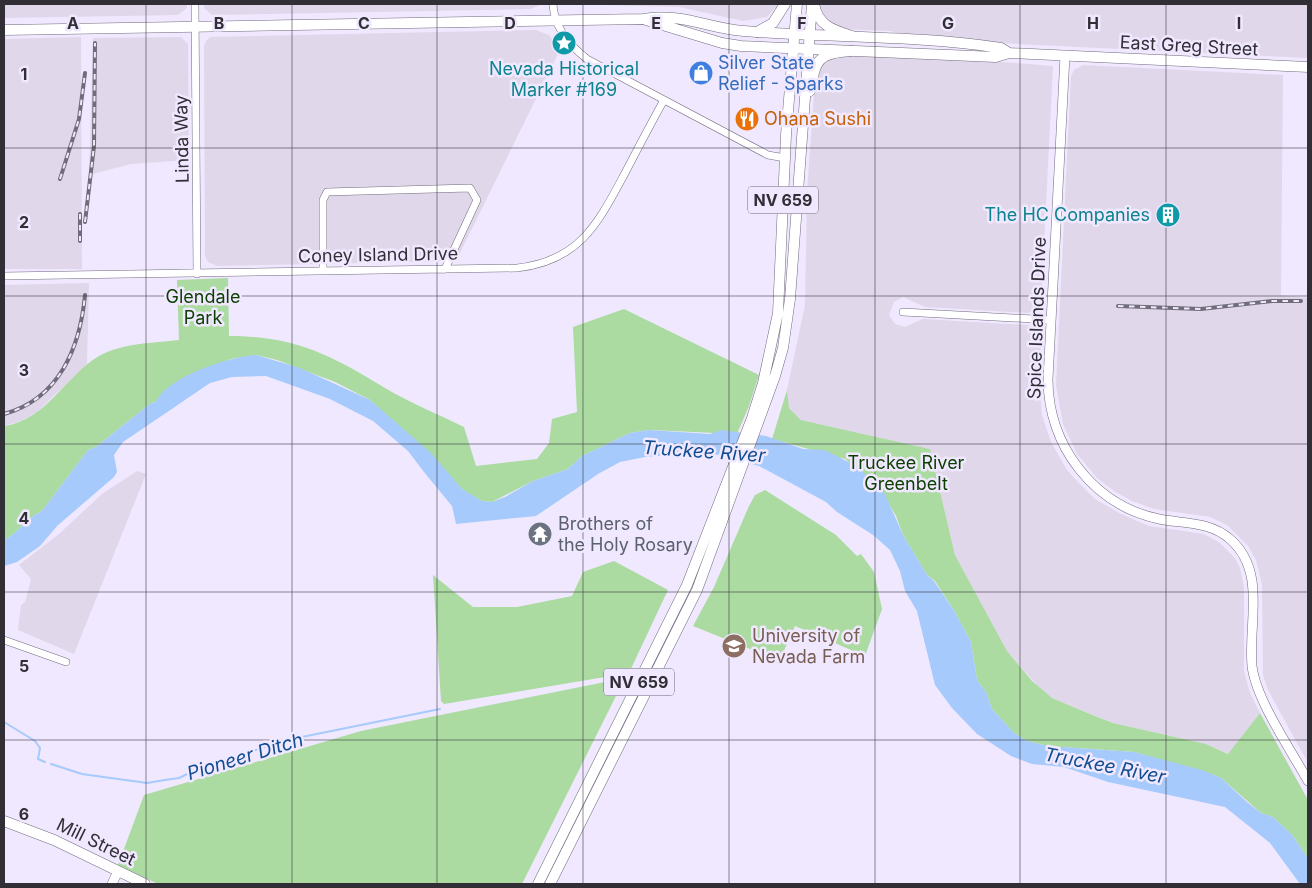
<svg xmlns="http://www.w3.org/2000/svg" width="1312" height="888" viewBox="0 0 1312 888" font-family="Inter,sans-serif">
	<rect width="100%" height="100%" fill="#f0e8ff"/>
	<path fill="#e1d7eb" d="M 4,4 L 187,4 L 187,8 L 178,15 L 4,18 Z
		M 204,4 L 542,4 L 531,9 L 212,15 L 204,8 Z
		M 566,4 L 779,4 L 767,17 L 743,21 L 679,7 Z
		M 818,4 L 1308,4 L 1308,58 L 995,43 L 904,35 L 890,31 L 842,29 L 824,21 Z
		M 536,30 L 549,35 L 560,50 L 456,261 L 217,266 L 208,262 L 205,256 L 204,46 L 206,41 L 210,37 Z
		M 81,37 L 82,269 L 4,269 L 4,39 Z
		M 181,37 L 188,44 L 189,160 L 131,164 L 89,175 L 93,38 Z
		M 842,55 L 952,58 L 1053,66 L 1041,305 L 1036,310 L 1028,313 L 925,307 L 903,297 L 894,302 L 889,315 L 895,324 L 905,327 L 923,319 L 1027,325 L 1035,327 L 1041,339 L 1039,381 L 1042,415 L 1051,442 L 1067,470 L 1077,481 L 1095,499 L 1121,514 L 1149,526 L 1204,534 L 1220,543 L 1235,558 L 1240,568 L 1244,587 L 1244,671 L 1250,693 L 1260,713 L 1229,754 L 1206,744 L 1113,723 L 1052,698 L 1041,690 L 1007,651 L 955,555 L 930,449 L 801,420 L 789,408 L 787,390 L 805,305 L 807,192 L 815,80 L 821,62 Z
		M 1083,65 L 1283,75 L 1281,295 L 1308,298 L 1308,763 L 1268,690 L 1263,675 L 1262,585 L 1256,560 L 1248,546 L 1227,525 L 1210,517 L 1154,509 L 1132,501 L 1114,491 L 1097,478 L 1077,454 L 1063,424 L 1056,385 L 1071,76 L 1074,70 Z
		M 89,283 L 87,364 L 37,412 L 23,420 L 4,426 L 4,285 Z
		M 137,471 L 146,474 L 74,654 L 18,630 L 21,605 L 25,602 L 31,579 L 19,565 L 59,534 L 102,494 Z"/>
	<path fill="#abdba0" d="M 228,278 L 229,336 C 295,336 331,355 385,388 C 410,403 438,414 464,427 L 476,466 L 537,459 L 549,443 L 552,419 L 577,412 L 573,327 L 624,309 L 759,375 L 749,406 L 737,434 L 721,430 L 715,433 L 649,430 L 630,433 L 582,456 L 568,469 L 533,481 L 492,502 L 482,501 L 464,491 L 411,437 L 370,400 L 335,382 L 277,360 L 256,355 L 231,359 L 195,373 L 159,397 L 156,402 L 151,403 L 96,447 L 88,450 L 42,511 C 27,517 19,533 4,540 L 4,426 C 47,420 65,376 99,356 C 122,343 153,343 179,340 L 177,280 Z
		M 787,390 L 789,408 L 801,420 L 930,449 L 955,555 L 1007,651 L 1032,681 L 1052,698 L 1095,716 L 1113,723 L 1206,744 L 1228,754 L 1260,713 L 1308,800 L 1308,858 L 1292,835 L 1273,817 L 1261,813 L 1221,778 L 1214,775 L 1134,752 L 1048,746 L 1027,741 L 1014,733 L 992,709 L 986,692 L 977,680 L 971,642 L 953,609 L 935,581 L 927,575 L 903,535 L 896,516 L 880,488 L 845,459 L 772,439 Z
		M 765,490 L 836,535 L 857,556 L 861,554 L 874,572 L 882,609 L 865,656 L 795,626 L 778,664 L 760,653 L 693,626 L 714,587 L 749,506 L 755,495 Z
		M 614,561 L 668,590 L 629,673 L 444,704 L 441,701 L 433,575 L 473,607 L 517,607 L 572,596 L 583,572 Z
		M 625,678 L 522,884 L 158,884 L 118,865 L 144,795 L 361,731 Z"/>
	<path fill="#a6cafb" d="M 256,355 L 300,368 L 370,400 L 432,454 L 462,489 L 482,501 L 492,502 L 505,497 L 533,481 L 568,469 L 582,456 L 630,433 L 649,430 L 710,434 L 721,430 L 766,436 L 803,449 L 825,450 L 854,465 L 874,481 L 885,494 L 903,535 L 927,575 L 934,581 L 953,609 L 971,642 L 977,680 L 986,692 L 992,709 L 1014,733 L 1027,741 L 1048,746 L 1134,752 L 1202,770 L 1221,778 L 1247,802 L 1261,813 L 1273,817 L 1292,835 L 1308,858 L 1308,884 L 1300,884 L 1270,843 L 1225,807 L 1108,782 L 1064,767 L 1032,764 L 1011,756 L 977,734 L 952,708 L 935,685 L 917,611 L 905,591 L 900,571 L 890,550 L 873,535 L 837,512 L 826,502 L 759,466 L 722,455 L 695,453 L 645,457 L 620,462 L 598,474 L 536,516 L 456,524 L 452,506 L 424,472 L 408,451 L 373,421 L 330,399 L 266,376 L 232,377 L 210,383 L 123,442 L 114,455 L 117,472 L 114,477 L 57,526 L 40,546 L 17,562 L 4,566 L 4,540 C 19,533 27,517 42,511 L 88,450 L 96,447 L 151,403 L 156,402 C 168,376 229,357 256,355 Z"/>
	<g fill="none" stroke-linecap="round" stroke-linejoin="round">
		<path stroke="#a6cafb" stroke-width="2" d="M 4,722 L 35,741 L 40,748 L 38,759 L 45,762
			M 51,764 L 82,774 L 147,783 L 165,780 L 179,778 L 206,765 L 292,739 L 440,709"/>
		<defs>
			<path id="minor" d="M 195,4 L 197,274
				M 553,4 C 554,26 569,45 587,59 L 768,155 L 785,158
				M 323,270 L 323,200 L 327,192 L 470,188 L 477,200 L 445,269
				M 4,276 L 517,268 C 579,261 597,225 624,175 C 637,150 650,125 664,100
				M 903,312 L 1051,320
				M 4,640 L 66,662"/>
			<path id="tertiary" d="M 1065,56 L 1048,379 C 1048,445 1093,505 1159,519 C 1184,524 1209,521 1230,539 C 1267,571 1248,624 1252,666 C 1256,700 1291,750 1308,781
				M 112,884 L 118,871"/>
			<path id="secondary" d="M 646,20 L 722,43 L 741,46 L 996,57 L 1009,53 L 1308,67
				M 4,30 L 643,19 C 687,13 705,28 744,31 C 829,38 916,35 1001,48 L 1009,53
				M 4,821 L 54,840 L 145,884"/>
			<path id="primary" d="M 814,4 C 818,26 833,30 852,36
				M 757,32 L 773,23 L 785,4
				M 810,91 C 816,60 817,53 851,51
				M 538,884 L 687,585 L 752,418 L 763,383 L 778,313 L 786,135 L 797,4
				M 550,884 L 697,590 L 775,376 L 783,348 L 790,299 L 812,4"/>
		</defs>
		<use href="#minor" stroke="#726b7e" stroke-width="8"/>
		<use href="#tertiary" stroke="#726b7e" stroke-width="10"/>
		<use href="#secondary" stroke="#726b7e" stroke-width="11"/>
		<use href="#primary" stroke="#726b7e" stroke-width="11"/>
		<use href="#minor" stroke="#fff" stroke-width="7"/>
		<use href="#tertiary" stroke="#fff" stroke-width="9"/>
		<use href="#secondary" stroke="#fff" stroke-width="10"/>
		<use href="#primary" stroke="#fff" stroke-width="10"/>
		<defs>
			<path id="rail" d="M 60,179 L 79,119 L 85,73
				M 80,214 L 80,241
				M 85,222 L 94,146 L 95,43
				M 1118,306 L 1201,309 L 1272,301 L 1301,301
				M 4,414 C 59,399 80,348 85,295"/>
		</defs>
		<use href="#rail" stroke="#706c79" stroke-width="4"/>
		<use href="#rail" stroke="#f0e8ff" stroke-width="2" stroke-dasharray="5.5" stroke-linecap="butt"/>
	</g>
	<path fill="none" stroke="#312e36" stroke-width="1" stroke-opacity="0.55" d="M 146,4 L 146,884M 292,4 L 292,884M 437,4 L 437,884M 583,4 L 583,884M 729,4 L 729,884M 875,4 L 875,884M 1020,4 L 1020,884M 1166,4 L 1166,884M 4,148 L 1308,148M 4,296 L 1308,296M 4,444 L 1308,444M 4,592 L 1308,592M 4,740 L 1308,740"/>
	<defs>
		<symbol id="sight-disc" viewBox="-11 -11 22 22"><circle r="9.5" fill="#0f9aa8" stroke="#f0e8ff"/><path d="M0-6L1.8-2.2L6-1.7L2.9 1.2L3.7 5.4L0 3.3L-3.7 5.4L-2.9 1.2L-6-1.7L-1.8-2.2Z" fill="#fff"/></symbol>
		<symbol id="shop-disc" viewBox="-11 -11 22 22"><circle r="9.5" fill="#3f7fe0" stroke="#f0e8ff"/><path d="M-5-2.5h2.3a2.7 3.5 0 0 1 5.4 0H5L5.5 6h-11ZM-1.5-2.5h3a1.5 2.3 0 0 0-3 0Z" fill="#fff"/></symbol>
		<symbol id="restaurant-disc" viewBox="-11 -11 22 22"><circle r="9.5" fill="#e8710a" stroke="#f0e8ff"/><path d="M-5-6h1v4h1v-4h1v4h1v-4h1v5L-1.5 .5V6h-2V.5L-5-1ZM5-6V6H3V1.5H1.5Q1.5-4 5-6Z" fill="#fff"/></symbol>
		<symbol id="building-disc" viewBox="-11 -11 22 22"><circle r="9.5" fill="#0f9aa8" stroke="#f0e8ff"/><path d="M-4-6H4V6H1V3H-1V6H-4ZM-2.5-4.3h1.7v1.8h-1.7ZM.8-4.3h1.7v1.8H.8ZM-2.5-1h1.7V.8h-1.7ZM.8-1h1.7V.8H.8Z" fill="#fff"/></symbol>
		<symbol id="temple-disc" viewBox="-11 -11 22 22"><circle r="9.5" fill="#6b7280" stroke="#f0e8ff"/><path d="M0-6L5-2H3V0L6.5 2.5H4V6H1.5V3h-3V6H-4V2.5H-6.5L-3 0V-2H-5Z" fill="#fff"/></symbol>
		<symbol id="school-disc" viewBox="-11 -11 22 22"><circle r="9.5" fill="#8d6e63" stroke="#f0e8ff"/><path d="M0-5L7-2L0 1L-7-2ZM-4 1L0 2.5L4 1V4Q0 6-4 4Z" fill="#fff"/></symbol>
	</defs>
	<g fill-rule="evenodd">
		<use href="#sight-disc" x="550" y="29" width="28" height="28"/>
		<use href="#shop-disc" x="687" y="59" width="28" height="28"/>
		<use href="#restaurant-disc" x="733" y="105" width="28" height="28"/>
		<use href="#building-disc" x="1154" y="201" width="28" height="28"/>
		<use href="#temple-disc" x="526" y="520" width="28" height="28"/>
		<use href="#school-disc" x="720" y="632" width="28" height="28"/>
	</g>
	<g text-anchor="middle" stroke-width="5" stroke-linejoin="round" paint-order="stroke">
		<g fill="#f0e8ff" stroke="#6a6672" stroke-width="1">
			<rect x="748" y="186.5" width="70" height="27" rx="4"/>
			<rect x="604" y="668.5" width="70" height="27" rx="4"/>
		</g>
		<g font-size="16" font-weight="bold" fill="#312e36">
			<text x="783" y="206">NV 659</text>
			<text x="639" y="688">NV 659</text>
		</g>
		<g font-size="18" fill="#312e36" stroke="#f0e8ff">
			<text transform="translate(1189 46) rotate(3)" y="6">East Greg Street</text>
			<text transform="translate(182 139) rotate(-91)" y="6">Linda Way</text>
			<text transform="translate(378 255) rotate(-1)" y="6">Coney Island Drive</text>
			<text transform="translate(1037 318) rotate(-88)" y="6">Spice Islands Drive</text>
			<text transform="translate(96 842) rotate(26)" y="6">Mill Street</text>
		</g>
		<g font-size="18" fill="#366cbe" stroke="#f0e8ff" text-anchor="start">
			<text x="718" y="69">Silver State<tspan x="718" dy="21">Relief - Sparks</tspan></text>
		</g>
		<g font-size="18" fill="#0d838f" stroke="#f0e8ff">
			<text x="564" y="75">Nevada Historical<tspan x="564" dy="21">Marker #169</tspan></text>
			<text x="1150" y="221" text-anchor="end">The HC Companies</text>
		</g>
		<g font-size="18" fill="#c56008" stroke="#f0e8ff" text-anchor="start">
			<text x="764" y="125">Ohana Sushi</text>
		</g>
		<g font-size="18" fill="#0c3e00" stroke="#f0e8ff">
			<text x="203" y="303">Glendale<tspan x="203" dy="21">Park</tspan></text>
			<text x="906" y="469">Truckee River<tspan x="906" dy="21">Greenbelt</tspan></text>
		</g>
		<g font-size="18" fill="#5b616d" stroke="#f0e8ff" text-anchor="start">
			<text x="558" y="530">Brothers of<tspan x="558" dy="21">the Holy Rosary</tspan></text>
		</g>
		<g font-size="18" fill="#785e54" stroke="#f0e8ff" text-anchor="start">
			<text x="752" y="642">University of<tspan x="752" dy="21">Nevada Farm</tspan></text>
		</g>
		<g font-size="19" font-style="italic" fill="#104d93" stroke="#f0e8ff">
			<text transform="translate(704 451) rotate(4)" y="7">Truckee River</text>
			<text transform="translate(245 756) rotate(-17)" y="7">Pioneer Ditch</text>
			<text transform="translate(1105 765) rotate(11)" y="7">Truckee River</text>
		</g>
	</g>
	<g font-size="16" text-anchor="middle" font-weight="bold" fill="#312e36" stroke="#f0e8ff" stroke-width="5" stroke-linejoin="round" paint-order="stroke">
		<text x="73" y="29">A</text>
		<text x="219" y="29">B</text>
		<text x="364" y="29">C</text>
		<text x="510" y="29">D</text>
		<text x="656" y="29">E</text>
		<text x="802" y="29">F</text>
		<text x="948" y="29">G</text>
		<text x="1093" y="29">H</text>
		<text x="1239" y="29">I</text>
		<text x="24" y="80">1</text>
		<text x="24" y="228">2</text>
		<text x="24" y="376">3</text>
		<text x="24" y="524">4</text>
		<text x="24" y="672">5</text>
		<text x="24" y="820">6</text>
	</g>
	<rect width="1312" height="888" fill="none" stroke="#312e36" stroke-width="10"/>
</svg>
